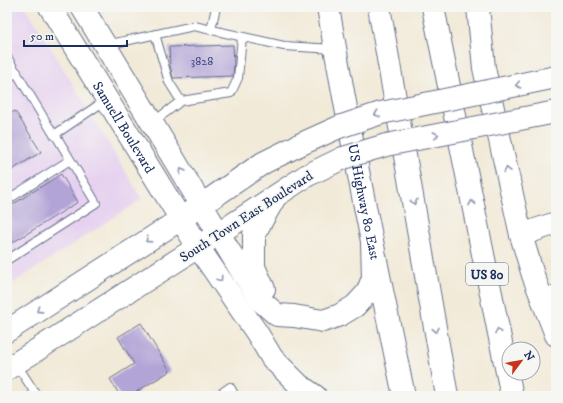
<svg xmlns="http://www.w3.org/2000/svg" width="563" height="403" viewBox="0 0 563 403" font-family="'IM FELL DW Pica',serif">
	<rect width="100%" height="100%" fill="#f6f6f2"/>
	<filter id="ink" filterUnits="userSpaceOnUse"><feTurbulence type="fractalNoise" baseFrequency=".025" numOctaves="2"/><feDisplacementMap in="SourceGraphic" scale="8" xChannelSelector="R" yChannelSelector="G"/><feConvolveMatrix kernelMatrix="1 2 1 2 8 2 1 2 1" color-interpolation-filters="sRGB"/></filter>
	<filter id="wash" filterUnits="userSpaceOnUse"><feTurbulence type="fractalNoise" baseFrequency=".012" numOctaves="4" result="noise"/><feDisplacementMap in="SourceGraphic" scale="16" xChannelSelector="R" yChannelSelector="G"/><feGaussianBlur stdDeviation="0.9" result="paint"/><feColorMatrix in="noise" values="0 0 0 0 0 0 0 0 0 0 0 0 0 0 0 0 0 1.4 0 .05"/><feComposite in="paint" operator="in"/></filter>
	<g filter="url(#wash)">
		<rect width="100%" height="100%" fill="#f2ead8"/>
		<path fill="#e6d2f0" d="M 7,7 L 26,7 L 142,199 L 7,287 Z"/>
		<g id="blocks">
			<path fill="#b3a4d7" d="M 233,45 L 234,64 L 233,76 L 173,78 L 170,65 L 169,47 Z
				M 15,111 L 41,152 L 7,173 L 7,115 Z
				M 61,174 L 78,202 L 7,246 L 7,208 Z
				M 141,323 L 170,371 L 136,392 L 139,396 L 120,396 L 110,379 L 134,364 L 118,337 Z"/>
		</g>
	</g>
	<g filter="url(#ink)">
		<use href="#blocks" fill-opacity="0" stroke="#667089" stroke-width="1"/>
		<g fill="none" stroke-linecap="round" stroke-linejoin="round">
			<defs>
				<path id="service" d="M 7,8 L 8,7
					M 211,30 L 216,7
					M 155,34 L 169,82 L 181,101
					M 106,45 L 194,26 L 284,46 L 334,49
					M 7,57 L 54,135 L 106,100
					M 7,78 L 17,72
					M 153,122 L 181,101 L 231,93 L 238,78 L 242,37
					M 7,200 L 70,160
					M 7,260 L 96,203 L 55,134
					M 540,291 L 556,291
					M 17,365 L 37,396
					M 217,396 L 230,387 L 235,396"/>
				<g id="secondary">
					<path id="s1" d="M 50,7 L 198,247 L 257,333 L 272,358 L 299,385 L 315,396"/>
					<path d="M 82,7 L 242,272 L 261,301 L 277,315 L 294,316 L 323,321 L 340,315 L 355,306 L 367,293 L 373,278 L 372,242"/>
					<path id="s2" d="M 328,7 C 350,137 377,267 404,396"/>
					<path d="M 478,7 L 484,68 L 521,235 L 533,275 L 556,335"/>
					<path d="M 521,235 L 556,223"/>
					<path d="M 264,289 L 254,267 L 254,234 L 274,199"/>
					<path d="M 7,331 L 181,219 L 263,163 L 299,145"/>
					<path d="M 7,369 L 198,247 L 306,176"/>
				</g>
				<path id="motorway" d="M 379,7 L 447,396
					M 433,7 L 503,353 L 512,396"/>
			</defs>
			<use href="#service" stroke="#667089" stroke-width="10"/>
			<use href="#secondary" stroke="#667089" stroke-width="24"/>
			<use href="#motorway" stroke="#667089" stroke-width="24"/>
			<use href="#service" stroke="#fff" stroke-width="8"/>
			<use href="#secondary" stroke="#fff" stroke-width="22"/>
			<use href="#motorway" stroke="#fff" stroke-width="22"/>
			<defs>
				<path id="secondary-bridge" d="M 299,145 L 339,127 L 381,113 L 556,77
					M 306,176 L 343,158 L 386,145 L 556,112"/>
			</defs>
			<use href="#secondary-bridge" stroke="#667089" stroke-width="24" stroke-linecap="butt"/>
			<use href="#secondary-bridge" stroke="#fff" stroke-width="22"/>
		</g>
		<defs><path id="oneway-chevron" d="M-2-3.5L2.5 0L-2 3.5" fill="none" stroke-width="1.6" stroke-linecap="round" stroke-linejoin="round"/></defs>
		<g stroke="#8d97ae">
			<use href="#oneway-chevron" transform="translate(518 85) rotate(168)"/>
			<use href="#oneway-chevron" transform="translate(377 114) rotate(162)"/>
			<use href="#oneway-chevron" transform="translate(436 135) rotate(-11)"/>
			<use href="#oneway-chevron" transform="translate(507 170) rotate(-103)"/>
			<use href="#oneway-chevron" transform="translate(182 171) rotate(-121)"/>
			<use href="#oneway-chevron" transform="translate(414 202) rotate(80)"/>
			<use href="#oneway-chevron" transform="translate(472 203) rotate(-101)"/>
			<use href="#oneway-chevron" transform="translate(148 240) rotate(147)"/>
			<use href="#oneway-chevron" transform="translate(220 279) rotate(56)"/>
			<use href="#oneway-chevron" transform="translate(39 310) rotate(147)"/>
			<use href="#oneway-chevron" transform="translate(436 330) rotate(80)"/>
			<use href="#oneway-chevron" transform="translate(498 331) rotate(-101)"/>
		</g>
	</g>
	<g text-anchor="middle" stroke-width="3.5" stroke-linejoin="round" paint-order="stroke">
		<g font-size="12" fill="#414c7c">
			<text x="202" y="65">3828</text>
		</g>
		<rect fill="#f6f6f2" stroke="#5d6b8a" stroke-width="1" x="466" y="263" width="42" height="22" rx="3"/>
		<g font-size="13" font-weight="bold" fill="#1b2f5e">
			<text x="487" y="279">US 80</text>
		</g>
		<g font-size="14" fill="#1b2f5e" stroke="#f6f6f2">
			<text dy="5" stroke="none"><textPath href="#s1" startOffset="141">Samuell Boulevard</textPath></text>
			<text dy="5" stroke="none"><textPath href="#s2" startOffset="198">US Highway 80 East</textPath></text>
			<text transform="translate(246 216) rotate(-33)" y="5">South Town East Boulevard</text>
		</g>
	</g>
	<rect width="563" height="403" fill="none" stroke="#f6f6f2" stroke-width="24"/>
	<g transform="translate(521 361) rotate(58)"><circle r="19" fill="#f6f6f2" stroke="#9ea6b7"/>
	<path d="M0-3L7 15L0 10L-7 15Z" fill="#c8321e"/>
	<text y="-6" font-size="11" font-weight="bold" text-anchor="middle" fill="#1b2f5e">N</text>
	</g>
	<path d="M24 40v6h103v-6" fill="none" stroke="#1b2f5e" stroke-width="2"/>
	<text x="30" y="40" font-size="12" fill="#1b2f5e" stroke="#f6f6f2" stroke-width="3" paint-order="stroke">50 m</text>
</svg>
